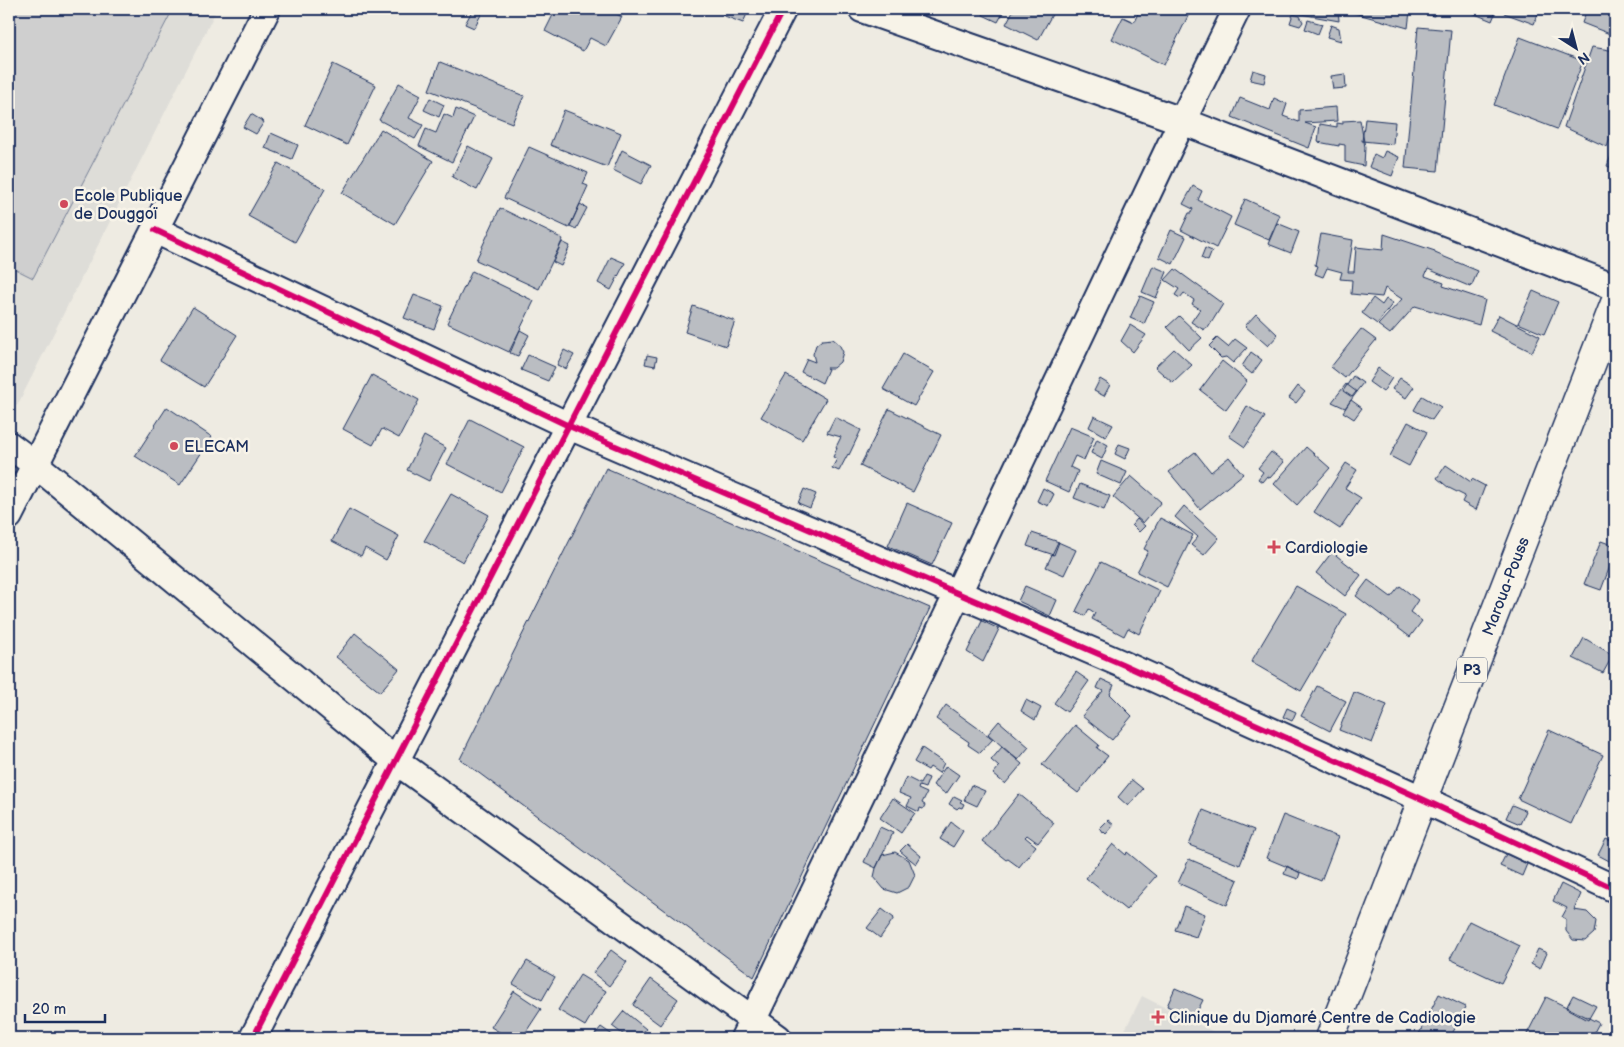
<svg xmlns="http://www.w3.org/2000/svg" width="1624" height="1047" viewBox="0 0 1624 1047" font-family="'Balsamiq Sans',sans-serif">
	<rect width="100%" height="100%" fill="#eeebe2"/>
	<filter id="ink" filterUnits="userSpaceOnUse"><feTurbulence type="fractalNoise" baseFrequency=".02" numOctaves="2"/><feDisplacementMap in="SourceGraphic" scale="10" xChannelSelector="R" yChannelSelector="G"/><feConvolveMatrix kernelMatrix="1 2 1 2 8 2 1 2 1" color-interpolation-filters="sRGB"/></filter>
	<g filter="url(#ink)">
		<path fill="#deddd8" d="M 9,9 L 217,9 L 17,406 L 9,399 Z
			M 1142,996 L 1226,1038 L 1121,1038 Z"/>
		<path fill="#cfcfcf" stroke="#757f96" d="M 9,9 L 173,9 L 33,278 L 9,266 Z"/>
		<path fill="#babdc2" stroke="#1b2f5e" d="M 473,9 L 484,9 L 474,28 L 465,24 Z
			M 556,9 L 607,9 L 622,17 L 606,46 L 590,38 L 583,51 L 545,31 Z
			M 725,9 L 749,9 L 743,23 L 722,15 Z
			M 986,9 L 1005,9 L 998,22 L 983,15 Z
			M 1014,9 L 1055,9 L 1038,40 L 1006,24 Z
			M 1140,9 L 1179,9 L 1189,14 L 1164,65 L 1112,39 L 1123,17 L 1134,22 Z
			M 1279,9 L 1338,9 L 1339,21 L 1279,10 Z
			M 1347,9 L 1436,9 L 1434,16 L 1410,11 L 1408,28 L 1347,11 Z
			M 1463,9 L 1497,9 L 1492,21 Z
			M 1505,9 L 1540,9 L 1534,24 L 1504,13 Z
			M 1587,9 L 1615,9 L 1615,36 L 1582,23 Z
			M 1293,14 L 1300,16 L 1303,22 L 1300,26 L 1290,23 Z
			M 1308,20 L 1322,24 L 1318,34 L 1305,29 Z
			M 1331,25 L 1339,28 L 1341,41 L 1327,37 Z
			M 1418,27 L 1451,30 L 1438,171 L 1405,168 Z
			M 1520,37 L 1583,61 L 1557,129 L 1494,105 Z
			M 1592,47 L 1615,51 L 1615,125 L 1607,147 L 1564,127 Z
			M 440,62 L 524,96 L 512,123 L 429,90 Z
			M 333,64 L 376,85 L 347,145 L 305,125 Z
			M 1253,70 L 1266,74 L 1264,83 L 1250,80 Z
			M 1345,74 L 1346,88 L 1333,89 L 1331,76 Z
			M 399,83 L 421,95 L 409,118 L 423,125 L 415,139 L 379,120 Z
			M 430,98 L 444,105 L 439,117 L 424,110 Z
			M 1240,98 L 1270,110 L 1274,98 L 1287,104 L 1283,116 L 1299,122 L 1299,110 L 1336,107 L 1337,121 L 1305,123 L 1316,127 L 1309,148 L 1232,117 Z
			M 456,109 L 474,117 L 452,162 L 419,146 L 426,129 L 436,133 L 444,114 L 453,118 Z
			M 564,110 L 621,133 L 607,167 L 550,145 Z
			M 251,114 L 264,122 L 256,134 L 243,127 Z
			M 1365,119 L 1395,122 L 1393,144 L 1362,141 Z
			M 1360,120 L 1365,147 L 1364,166 L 1345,162 L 1345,145 L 1339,144 L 1339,146 L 1318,142 L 1320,124 L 1337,127 L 1337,123 L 1343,124 L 1343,121 Z
			M 381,129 L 433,161 L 395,224 L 342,193 Z
			M 271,133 L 298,145 L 292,159 L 265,148 Z
			M 1615,145 L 1615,169 L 1607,166 Z
			M 468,146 L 493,159 L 477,190 L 452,177 Z
			M 529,147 L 588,173 L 583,184 L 588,186 L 569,228 L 504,198 Z
			M 622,150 L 651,165 L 641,184 L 613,170 Z
			M 1385,151 L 1399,157 L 1392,176 L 1369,167 L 1374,154 L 1382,158 Z
			M 278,163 L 325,189 L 295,242 L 248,216 Z
			M 1193,186 L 1202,191 L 1198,200 L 1231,217 L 1216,248 L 1181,230 L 1189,213 L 1191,213 L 1193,209 L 1183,204 Z
			M 1245,199 L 1280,215 L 1269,240 L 1234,225 Z
			M 580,204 L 587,208 L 576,229 L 570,226 Z
			M 500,208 L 563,239 L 539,289 L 476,260 Z
			M 1277,223 L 1299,232 L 1291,253 L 1268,244 Z
			M 1171,230 L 1186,237 L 1173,264 L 1159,257 Z
			M 1321,234 L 1353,240 L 1348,272 L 1354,272 L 1356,247 L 1383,250 L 1384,234 L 1435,251 L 1435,253 L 1478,271 L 1471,287 L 1428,269 L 1425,276 L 1444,283 L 1443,286 L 1485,300 L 1479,325 L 1415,306 L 1390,334 L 1378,325 L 1402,299 L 1385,288 L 1382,297 L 1351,294 L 1352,280 L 1340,279 L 1342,272 L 1327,268 L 1323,277 L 1315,274 L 1318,266 L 1315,265 Z
			M 562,242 L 570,246 L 561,266 L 553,262 Z
			M 1205,248 L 1212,251 L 1208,261 L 1201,258 Z
			M 611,257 L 625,263 L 611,290 L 598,283 Z
			M 1153,266 L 1167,272 L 1156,298 L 1142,292 Z
			M 1175,269 L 1223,304 L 1208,328 L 1206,327 L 1204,330 L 1191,322 L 1200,309 L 1192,304 L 1194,300 L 1184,293 L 1180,298 L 1175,295 L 1179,289 L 1165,280 Z
			M 472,271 L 534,301 L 509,352 L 447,323 Z
			M 1533,291 L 1558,302 L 1544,334 L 1518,323 Z
			M 414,295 L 443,306 L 434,329 L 404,318 Z
			M 1140,296 L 1154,302 L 1144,324 L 1130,318 Z
			M 1373,298 L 1382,305 L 1386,299 L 1393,303 L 1377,324 L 1362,313 Z
			M 693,306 L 735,321 L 726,346 L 685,332 Z
			M 193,307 L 237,335 L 204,387 L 160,360 Z
			M 1256,314 L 1278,335 L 1268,346 L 1245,326 Z
			M 1499,315 L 1540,336 L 1532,352 L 1490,331 Z
			M 1179,316 L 1202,338 L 1189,350 L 1167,327 Z
			M 1130,325 L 1146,335 L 1133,352 L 1121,341 Z
			M 1361,329 L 1376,340 L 1345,378 L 1331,367 Z
			M 520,330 L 529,335 L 518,356 L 510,353 Z
			M 1217,338 L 1228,347 L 1235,339 L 1247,348 L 1233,363 L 1226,357 L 1221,358 L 1209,346 Z
			M 833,339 L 839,344 L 843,352 L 840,362 L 833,368 L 826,368 L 828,369 L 822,383 L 801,372 L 807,359 L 815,362 L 813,354 L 816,345 L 822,340 Z
			M 1174,349 L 1192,365 L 1173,383 L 1155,367 Z
			M 564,350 L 574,355 L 566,369 L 557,365 Z
			M 1251,352 L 1262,360 L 1252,374 L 1242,366 Z
			M 903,354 L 934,372 L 914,406 L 883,389 Z
			M 528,355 L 555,367 L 548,381 L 521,370 Z
			M 647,355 L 657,357 L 655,366 L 645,364 Z
			M 1222,361 L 1247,381 L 1226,410 L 1200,390 Z
			M 1378,368 L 1392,378 L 1383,392 L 1369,382 Z
			M 372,375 L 419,400 L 399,438 L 382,429 L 373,445 L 343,429 Z
			M 786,375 L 826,399 L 802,440 L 761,417 Z
			M 1353,376 L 1363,383 L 1352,397 L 1343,391 Z
			M 1400,378 L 1414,387 L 1406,398 L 1392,389 Z
			M 1100,379 L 1110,385 L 1104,396 L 1094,391 Z
			M 1346,384 L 1357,392 L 1345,408 L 1332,402 Z
			M 1298,386 L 1305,392 L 1296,403 L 1289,398 Z
			M 1422,396 L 1441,407 L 1432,420 L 1414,410 Z
			M 1351,400 L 1362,408 L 1354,419 L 1343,412 Z
			M 1247,406 L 1265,417 L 1245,447 L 1229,436 Z
			M 167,407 L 212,437 L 180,485 L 135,456 Z
			M 889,409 L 941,435 L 913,492 L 860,466 Z
			M 1094,416 L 1113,425 L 1106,437 L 1089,427 Z
			M 835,417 L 861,430 L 849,455 L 848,454 L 839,471 L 832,468 L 837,459 L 833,457 L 837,448 L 836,447 L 841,437 L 827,433 Z
			M 470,419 L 524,447 L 501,492 L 447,464 Z
			M 1408,422 L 1427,432 L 1409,466 L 1390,456 Z
			M 1070,427 L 1094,437 L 1084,460 L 1075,456 L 1070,467 L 1078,471 L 1069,492 L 1045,481 Z
			M 424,436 L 446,448 L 429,481 L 407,470 Z
			M 1097,439 L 1108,445 L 1102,459 L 1091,453 Z
			M 1119,444 L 1130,448 L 1125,459 L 1115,454 Z
			M 1306,447 L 1330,468 L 1297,505 L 1274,484 Z
			M 1195,452 L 1211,472 L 1229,457 L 1243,474 L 1200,509 L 1169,472 Z
			M 1271,452 L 1284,462 L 1270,478 L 1267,476 L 1262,482 L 1258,479 L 1263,472 L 1258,468 Z
			M 1101,461 L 1127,472 L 1121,485 L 1096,474 Z
			M 1346,463 L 1357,470 L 1345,488 L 1361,498 L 1340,529 L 1314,512 Z
			M 1446,465 L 1471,482 L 1472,479 L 1485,486 L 1476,510 L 1462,502 L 1465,496 L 1449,488 L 1437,478 Z
			M 606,468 L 930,608 L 754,977 L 460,759 Z
			M 1131,476 L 1161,502 L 1143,523 L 1113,497 Z
			M 1080,484 L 1110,496 L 1104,510 L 1074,498 Z
			M 1043,488 L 1054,494 L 1048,506 L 1037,501 Z
			M 804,489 L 816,494 L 810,508 L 798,503 Z
			M 451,494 L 489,515 L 463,562 L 424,541 Z
			M 907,503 L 952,523 L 932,565 L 888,546 Z
			M 1184,506 L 1219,538 L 1204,555 L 1191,545 L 1198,537 L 1175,517 Z
			M 349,509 L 399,536 L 386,560 L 365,548 L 361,556 L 332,541 Z
			M 1160,518 L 1193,535 L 1167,587 L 1137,572 L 1148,551 L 1144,549 Z
			M 1137,519 L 1145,526 L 1139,532 L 1132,525 Z
			M 1032,533 L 1059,542 L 1054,555 L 1027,546 Z
			M 1601,541 L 1615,546 L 1615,553 L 1601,590 L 1584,584 Z
			M 1058,542 L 1076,550 L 1064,575 L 1046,567 Z
			M 1332,552 L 1361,575 L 1345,596 L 1316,573 Z
			M 1101,562 L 1160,591 L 1139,634 L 1128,628 L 1124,636 L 1092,619 L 1095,613 L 1089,609 L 1085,616 L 1076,611 Z
			M 1368,580 L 1391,597 L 1400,586 L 1418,600 L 1410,612 L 1422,621 L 1410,637 L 1356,596 Z
			M 1025,586 L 1057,600 L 1050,616 L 1018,601 Z
			M 1296,586 L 1346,614 L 1301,691 L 1251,662 Z
			M 982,621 L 999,629 L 983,662 L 967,652 Z
			M 355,633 L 399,669 L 380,692 L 336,657 Z
			M 1584,638 L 1613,655 L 1603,673 L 1573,658 Z
			M 1076,672 L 1089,681 L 1067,712 L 1054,703 Z
			M 1101,679 L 1114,685 L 1110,694 L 1132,716 L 1112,740 L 1082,716 L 1103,691 L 1097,688 Z
			M 1317,686 L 1346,701 L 1330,731 L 1301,716 Z
			M 1354,692 L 1387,705 L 1372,743 L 1339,730 Z
			M 1026,700 L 1041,708 L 1035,720 L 1021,711 Z
			M 946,705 L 993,739 L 980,753 L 968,745 L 969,742 L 936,719 Z
			M 1287,708 L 1296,712 L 1292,721 L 1283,717 Z
			M 999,721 L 1029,747 L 1018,760 L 988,734 Z
			M 1075,725 L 1099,745 L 1097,748 L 1108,756 L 1078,793 L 1042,765 Z
			M 1549,730 L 1603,755 L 1571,824 L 1518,799 Z
			M 1002,747 L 1022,764 L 1005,784 L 993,774 L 999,767 L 991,760 Z
			M 922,748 L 944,763 L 939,773 L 930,767 L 928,770 L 914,762 Z
			M 946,766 L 959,775 L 946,794 L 933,785 Z
			M 924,776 L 929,778 L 925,788 L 919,786 L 918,789 L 927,793 L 922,803 L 925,805 L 923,809 L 920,808 L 919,812 L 907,806 L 911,798 L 899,793 L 906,777 L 920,784 Z
			M 1132,780 L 1143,789 L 1128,806 L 1118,797 Z
			M 971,785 L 985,791 L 977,806 L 964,800 Z
			M 1019,794 L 1054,823 L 1038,843 L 1027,835 L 1025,837 L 1036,846 L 1019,867 L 1008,859 L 1006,860 L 982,841 Z
			M 954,796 L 962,800 L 960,802 L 964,804 L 962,808 L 959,807 L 957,809 L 949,804 Z
			M 893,798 L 915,813 L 901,833 L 880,818 Z
			M 1512,805 L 1526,811 L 1520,824 L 1506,818 Z
			M 1203,810 L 1254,830 L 1240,865 L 1189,845 Z
			M 1283,815 L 1338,837 L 1321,881 L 1266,858 Z
			M 1108,820 L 1114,825 L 1106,834 L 1104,832 L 1103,833 L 1100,828 Z
			M 951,822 L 963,831 L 953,847 L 940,839 Z
			M 880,827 L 893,833 L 876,868 L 864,862 Z
			M 1606,839 L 1615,843 L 1615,864 L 1598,855 Z
			M 907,844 L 921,856 L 916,864 L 900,851 Z
			M 1113,844 L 1126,855 L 1127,852 L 1156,876 L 1126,910 L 1086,878 Z
			M 895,852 L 909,860 L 915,875 L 909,887 L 897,893 L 884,889 L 874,877 L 876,868 L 882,855 Z
			M 1506,854 L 1527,864 L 1522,876 L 1500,866 Z
			M 1189,859 L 1238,880 L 1227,905 L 1178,883 Z
			M 1287,866 L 1300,873 L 1298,879 L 1284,874 Z
			M 1561,884 L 1581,894 L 1574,910 L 1587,912 L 1596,921 L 1594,933 L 1585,941 L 1573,940 L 1566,931 L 1566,919 L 1562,917 L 1567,908 L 1553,901 Z
			M 1184,906 L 1205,914 L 1196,937 L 1175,930 Z
			M 882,909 L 894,918 L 880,938 L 867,928 Z
			M 1469,921 L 1520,946 L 1501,983 L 1450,959 Z
			M 1538,949 L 1547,953 L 1540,969 L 1531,964 Z
			M 611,950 L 627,962 L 609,986 L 593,973 Z
			M 527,961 L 555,977 L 542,1000 L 513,984 Z
			M 580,975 L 606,991 L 585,1026 L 558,1010 Z
			M 651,979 L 678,999 L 660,1025 L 633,1005 Z
			M 1175,988 L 1203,1000 L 1194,1018 L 1167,1006 Z
			M 514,991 L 541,1009 L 522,1038 L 509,1038 L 491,1027 Z
			M 1439,994 L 1466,1007 L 1450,1038 L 1417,1038 Z
			M 1573,995 L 1596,1006 L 1588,1020 L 1566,1008 Z
			M 1546,997 L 1599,1023 L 1591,1038 L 1525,1038 Z
			M 624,1011 L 646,1029 L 639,1038 L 628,1038 L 612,1026 Z
			M 601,1027 L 617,1038 L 592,1038 Z"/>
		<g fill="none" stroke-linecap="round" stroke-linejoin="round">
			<defs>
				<path id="street" d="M 862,9 L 1182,121 L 1615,287
					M 155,230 L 569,426 L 1122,664 L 1422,799 L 1615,889
					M 9,445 L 36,465 L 396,761 L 778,1038
					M 9,516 L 267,9
					M 253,1038 L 783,9
					M 744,1038 L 958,593 L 1170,146 L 1237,9"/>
				<path id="primary" d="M 1330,1038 L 1615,303"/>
			</defs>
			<use href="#street" stroke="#1b2f5e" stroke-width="30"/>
			<use href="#primary" stroke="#1b2f5e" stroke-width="31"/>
			<use href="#street" stroke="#f7f3e8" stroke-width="26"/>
			<use href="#primary" stroke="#f7f3e8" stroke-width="28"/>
			<defs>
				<path id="cycleway" d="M 155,230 L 569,426 L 1122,664 L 1422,799 L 1615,889
					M 253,1038 L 783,9"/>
			</defs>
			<use href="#cycleway" stroke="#f7f3e8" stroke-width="9"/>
			<use href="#cycleway" stroke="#d6006c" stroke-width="6"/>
		</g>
	</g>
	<g fill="#d1495b" stroke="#f7f3e8" stroke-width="2">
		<circle cx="64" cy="204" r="5"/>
		<circle cx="174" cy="446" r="5"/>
		<path d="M1271.5 539.5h5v5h5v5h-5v5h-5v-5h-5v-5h5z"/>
		<path d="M1155.5 1009.5h5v5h5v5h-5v5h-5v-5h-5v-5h5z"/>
	</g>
	<g text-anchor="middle" stroke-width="5" stroke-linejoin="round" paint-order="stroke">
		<rect fill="#f7f3e8" stroke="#5d6a87" stroke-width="1" x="1457" y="657.5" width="30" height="25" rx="4"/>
		<g font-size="15" font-weight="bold" fill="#1b2f5e">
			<text x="1472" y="675">P3</text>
		</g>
		<g font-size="16" fill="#1b2f5e" stroke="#f7f3e8" text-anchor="start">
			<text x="74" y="201">Ecole Publique<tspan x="74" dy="18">de Douggoï</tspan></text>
			<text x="184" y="452">ELECAM</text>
			<text x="1285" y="553">Cardiologie</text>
			<text x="1169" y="1023">Clinique du Djamaré Centre de Cadiologie</text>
		</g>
		<g font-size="16" fill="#1b2f5e" stroke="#f7f3e8">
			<text transform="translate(1505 586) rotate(-69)" y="6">Maroua-Pouss</text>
		</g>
	</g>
	<rect width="1624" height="1047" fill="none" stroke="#f7f3e8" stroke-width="30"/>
	<rect x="15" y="15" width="1594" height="1017" fill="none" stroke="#1b2f5e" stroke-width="2" filter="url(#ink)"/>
	<g transform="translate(1576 48) rotate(144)" stroke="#f7f3e8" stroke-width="4" paint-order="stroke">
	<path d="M0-4L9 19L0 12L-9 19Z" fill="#1b2f5e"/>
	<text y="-8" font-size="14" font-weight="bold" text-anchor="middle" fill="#1b2f5e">N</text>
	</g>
	<path d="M25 1014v8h80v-8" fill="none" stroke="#1b2f5e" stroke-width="2.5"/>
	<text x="32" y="1014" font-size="15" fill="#1b2f5e" stroke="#f7f3e8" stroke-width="4" paint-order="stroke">20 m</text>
</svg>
